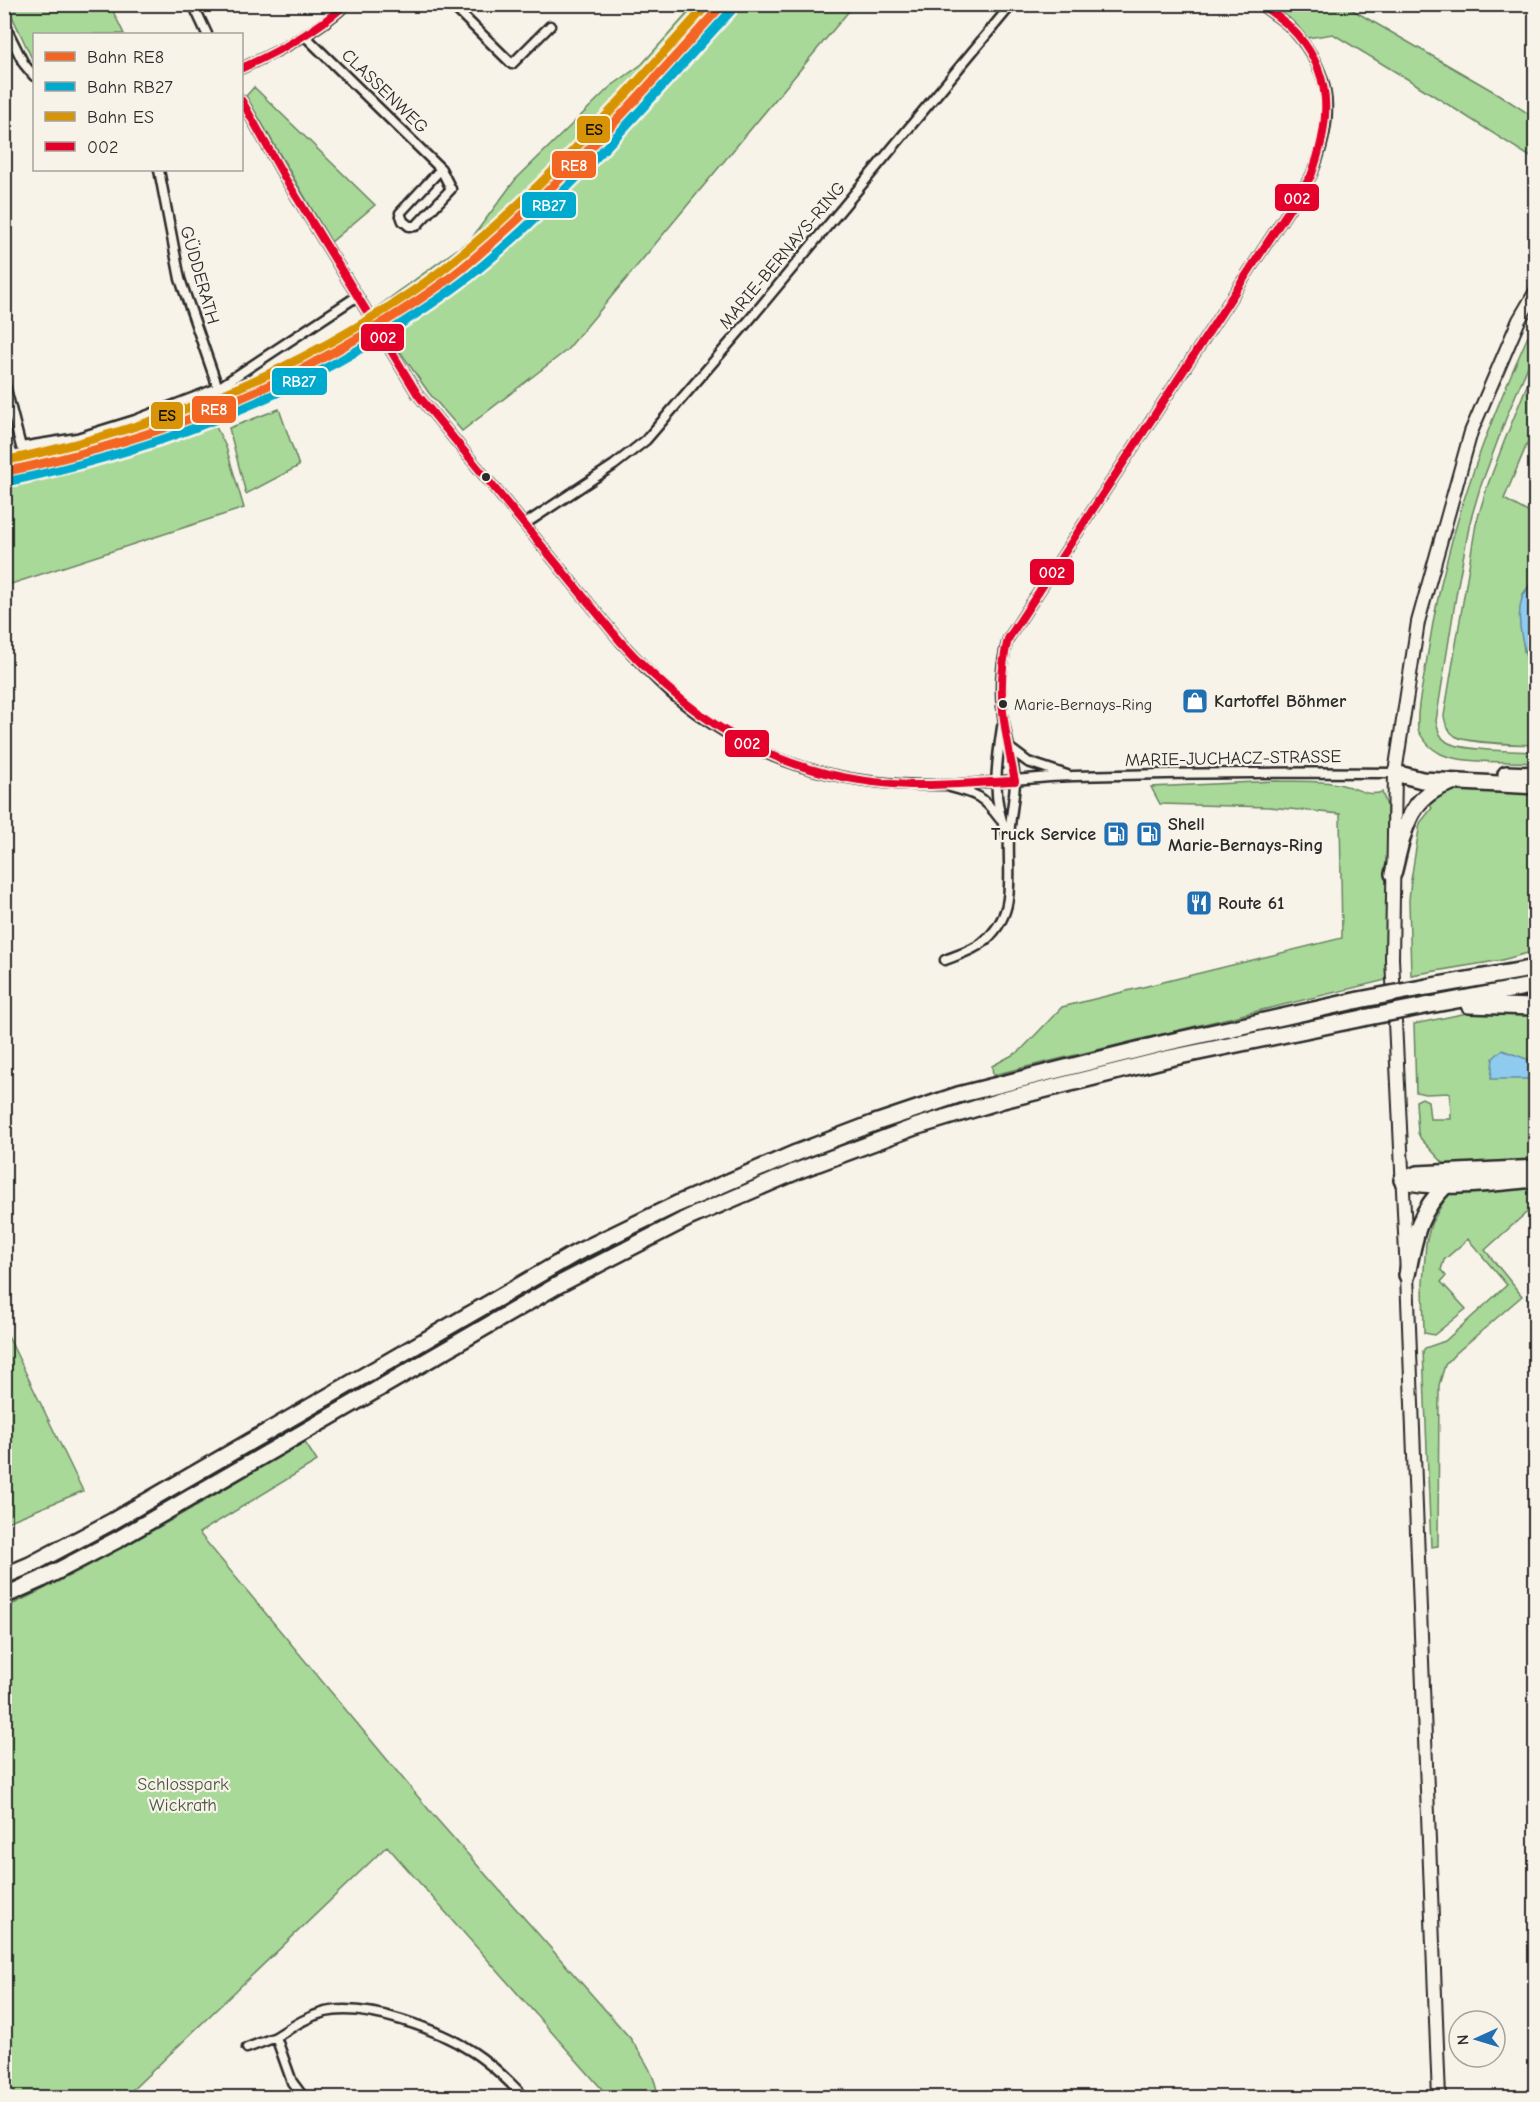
<svg xmlns="http://www.w3.org/2000/svg" width="1540" height="2102" viewBox="0 0 1540 2102" font-family="'Comic Neue',sans-serif">
	<rect width="100%" height="100%" fill="#f7f3e8"/>
	<filter id="ink" filterUnits="userSpaceOnUse"><feTurbulence type="fractalNoise" baseFrequency=".0167" numOctaves="2"/><feDisplacementMap in="SourceGraphic" scale="12" xChannelSelector="R" yChannelSelector="G"/><feConvolveMatrix kernelMatrix="1 2 1 2 8 2 1 2 1" color-interpolation-filters="sRGB"/></filter>
	<g filter="url(#ink)">
		<path fill="#a8d999" stroke="#6a8262" stroke-width="1.5" d="M 696,4 L 854,5 L 567,350 L 462,431 L 429,393 L 399,350 L 398,342 L 376,308 L 471,239 L 515,180 L 610,87 L 642,64 Z
			M 9,5 L 110,5 L 124,34 L 34,34 L 34,63 L 11,14 Z
			M 1271,5 L 1344,5 L 1498,94 L 1535,118 L 1535,160 L 1414,83 L 1333,34 L 1307,38 L 1290,19 Z
			M 254,87 L 375,205 L 331,242 L 246,96 Z
			M 1535,321 L 1535,350 L 1508,413 L 1480,488 L 1470,522 L 1457,590 L 1436,721 C 1438,729 1439,737 1447,742 C 1462,751 1515,751 1535,752 L 1535,763 C 1511,761 1462,764 1441,754 C 1431,749 1423,740 1418,730 C 1416,707 1424,681 1427,658 C 1445,537 1484,431 1535,321 Z
			M 1535,365 L 1535,425 L 1504,499 L 1535,516 L 1535,578 L 1523,594 L 1520,613 L 1524,651 L 1535,679 L 1535,745 C 1518,744 1468,744 1455,736 C 1448,731 1445,724 1444,716 L 1476,524 L 1487,487 L 1504,442 Z
			M 279,409 L 299,466 L 246,494 L 229,428 Z
			M 212,419 L 226,447 L 244,508 L 5,586 L 5,481 L 49,473 Z
			M 1276,781 C 1299,782 1324,780 1346,786 C 1359,789 1368,797 1382,792 L 1387,806 L 1386,980 L 993,1075 L 992,1066 L 1020,1051 L 1062,1007 L 1342,938 L 1340,814 L 1269,807 L 1160,804 L 1151,787 Z
			M 1448,788 L 1535,793 L 1535,951 L 1502,960 L 1411,975 L 1409,900 L 1411,880 L 1420,823 L 1432,808 L 1426,800 Z
			M 1513,1010 L 1535,1014 L 1535,1163 L 1447,1167 L 1421,1139 L 1418,1133 L 1416,1101 L 1422,1098 L 1428,1101 L 1430,1119 L 1451,1119 L 1450,1093 L 1425,1094 L 1416,1092 L 1414,1024 L 1467,1013 Z
			M 1535,1187 L 1535,1205 L 1485,1250 L 1522,1296 L 1455,1354 L 1445,1365 L 1439,1385 L 1438,1546 L 1431,1547 L 1423,1351 L 1425,1348 L 1445,1341 L 1507,1285 L 1468,1239 L 1444,1260 L 1441,1270 L 1446,1276 L 1441,1282 L 1466,1309 L 1434,1335 L 1424,1333 L 1423,1283 L 1426,1243 L 1431,1224 L 1448,1194 L 1454,1191 Z
			M 5,1330 L 83,1491 L 5,1523 L 4,1523 Z
			M 304,1441 L 317,1461 L 199,1533 L 434,1816 L 630,2038 C 642,2056 656,2075 658,2097 L 609,2097 L 387,1846 L 125,2097 L 5,2097 L 5,1608 C 108,1559 207,1501 304,1441 Z"/>
		<path fill="#8fcaef" stroke="#678aa1" stroke-width="1.5" d="M 1535,578 L 1535,679 C 1526,655 1514,625 1522,598 C 1525,591 1531,584 1535,578 Z
			M 1502,1050 L 1535,1062 L 1535,1079 L 1491,1079 L 1493,1058 Z"/>
		<g fill="none" stroke-linecap="round" stroke-linejoin="round">
			<defs>
				<path id="minor" d="M 193,4 L 207,34
					M 451,4 L 512,64 L 550,26
					M 4,24 L 24,64 L 34,76
					M 305,36 L 441,169 L 400,213 L 403,221 L 409,226 L 416,226 L 451,189 L 441,169
					M 242,68 C 279,51 317,32 347,4
					M 242,101 L 285,178 L 418,395 L 620,641 C 639,661 657,682 678,699 C 756,763 843,787 943,785 C 987,784 1030,777 1074,776 C 1181,773 1288,772 1395,773
					M 159,170 L 180,279 L 218,388
					M 4,381 L 21,447 L 77,438 L 135,420 L 218,388 L 356,297
					M 525,524 L 614,465 L 646,440 L 751,318 L 1012,4
					M 1002,727 C 996,767 991,800 1008,837
					M 1008,747 L 1028,762 L 1067,775
					M 950,787 C 977,794 983,796 1000,819
					M 945,960 C 957,955 972,951 982,943 C 1019,914 1007,877 1009,837 C 1010,819 1014,801 1015,783 C 1015,767 1009,749 1006,733 C 999,701 999,670 1008,639 L 1311,176 C 1334,121 1335,76 1293,30 C 1284,20 1271,13 1260,4
					M 247,2048 L 276,2037
					M 304,2098 L 292,2082 L 276,2037 C 292,2027 306,2017 325,2012 C 367,2003 438,2029 473,2052 C 493,2065 509,2081 525,2098"/>
				<path id="secondary" d="M 1439,2098 L 1407,1275 L 1392,958 L 1395,773 L 1418,622 L 1471,432 L 1519,320 L 1536,291"/>
				<path id="motorway" d="M 1395,773 L 1422,780 L 1536,786
					M 1506,774 L 1536,775
					M 1393,874 C 1403,835 1407,796 1450,783
					M 1427,987 L 1536,968
					M 1430,1005 L 1536,985
					M 1469,1005 L 1536,1007
					M 1402,1180 L 1417,1174 L 1536,1168
					M 1402,1180 C 1437,1191 1498,1182 1536,1179
					M 1407,1275 C 1415,1236 1417,1214 1446,1185
					M 4,1576 L 30,1565 L 113,1521 L 576,1253 L 677,1204 L 796,1153 L 872,1124 L 958,1095 L 1165,1043 L 1359,1000
					M 4,1596 L 42,1579 L 117,1540 L 558,1285 L 688,1218 L 797,1171 L 915,1127 L 1003,1100 L 1170,1058 L 1363,1018"/>
			</defs>
			<use href="#minor" stroke="#2b2b2b" stroke-width="13"/>
			<use href="#secondary" stroke="#2b2b2b" stroke-width="16"/>
			<use href="#motorway" stroke="#2b2b2b" stroke-width="20"/>
			<use href="#minor" stroke="#f7f3e8" stroke-width="8"/>
			<use href="#secondary" stroke="#f7f3e8" stroke-width="12"/>
			<use href="#motorway" stroke="#f7f3e8" stroke-width="15"/>
			<defs>
				<path id="motorway-bridge" d="M 1359,1000 L 1427,987
					M 1363,1018 L 1430,1005"/>
			</defs>
			<use href="#motorway-bridge" stroke="#2b2b2b" stroke-width="20" stroke-linecap="butt"/>
			<use href="#motorway-bridge" stroke="#f7f3e8" stroke-width="15"/>
			<defs>
				<path id="bus-1" d="M 242,68 C 279,51 315,32 346,4
					M 242,101 L 285,178 L 418,395 L 620,641 C 701,730 787,780 910,785 C 945,786 980,782 1015,781
					M 1015,781 C 1005,731 995,690 1008,639 L 1311,176 C 1331,122 1335,71 1290,27 C 1281,18 1270,12 1261,4"/>
			</defs>
			<use href="#bus-1" stroke="#f7f3e8" stroke-width="12"/>
			<use href="#bus-1" stroke="#e4002b" stroke-width="8"/>
			<defs>
				<path id="rail-1" d="M 4,472 C 135,444 248,404 363,335 C 398,314 433,292 465,266 C 559,188 640,95 723,4"/>
				<path id="rail-2" d="M 6,482 C 138,454 252,413 369,344 C 403,323 438,301 470,276 C 566,198 647,102 731,11"/>
				<path id="rail-3" d="M 4,461 C 130,434 244,394 355,328 C 390,307 425,285 456,259 C 549,184 628,92 708,4"/>
			</defs>
			<use href="#rail-1" stroke="#f7f3e8" stroke-width="14"/>
			<use href="#rail-2" stroke="#f7f3e8" stroke-width="14"/>
			<use href="#rail-3" stroke="#f7f3e8" stroke-width="14"/>
			<use href="#rail-1" stroke="#f26522" stroke-width="9"/>
			<use href="#rail-2" stroke="#00a9ce" stroke-width="9"/>
			<use href="#rail-3" stroke="#d89406" stroke-width="9"/>
		</g>
	</g>
	<defs>
		<symbol id="shop-square" viewBox="-11 -11 22 22"><rect x="-9" y="-9" width="18" height="18" rx="4" fill="#1f6fb2" stroke="#f7f3e8"/><path d="M-5-2.5h2.3a2.7 3.5 0 0 1 5.4 0H5L5.5 6h-11ZM-1.5-2.5h3a1.5 2.3 0 0 0-3 0Z" fill="#fff"/></symbol>
		<symbol id="fuel-square" viewBox="-11 -11 22 22"><rect x="-9" y="-9" width="18" height="18" rx="4" fill="#1f6fb2" stroke="#f7f3e8"/><path d="M-5.5-6h7V0h2V4h1.3V-2.5L3-4.5l.8-.8L6-3V5H2.5V1h-1V6h-7ZM-4.2-4.7v3.2H.2V-4.7Z" fill="#fff"/></symbol>
		<symbol id="restaurant-square" viewBox="-11 -11 22 22"><rect x="-9" y="-9" width="18" height="18" rx="4" fill="#1f6fb2" stroke="#f7f3e8"/><path d="M-5-6h1v4h1v-4h1v4h1v-4h1v5L-1.5 .5V6h-2V.5L-5-1ZM5-6V6H3V1.5H1.5Q1.5-4 5-6Z" fill="#fff"/></symbol>
	</defs>
	<g fill-rule="evenodd">
		<use href="#shop-square" x="1180" y="686" width="30" height="30"/>
		<use href="#fuel-square" x="1101" y="819" width="30" height="30"/>
		<use href="#fuel-square" x="1134" y="819" width="30" height="30"/>
		<use href="#restaurant-square" x="1184" y="888" width="30" height="30"/>
	</g>
	<g fill="#2b2b2b" stroke="#f7f3e8" stroke-width="2">
		<circle cx="486" cy="477" r="5"/>
		<circle cx="1003" cy="704" r="5"/>
	</g>
	<g text-anchor="middle" stroke-width="4.5" stroke-linejoin="round" paint-order="stroke">
		<g font-size="16" fill="#2b2b2b" stroke="#f7f3e8" text-anchor="start">
			<text x="1014" y="710">Marie-Bernays-Ring</text>
		</g>
		<g font-size="18" fill="#2b2b2b" stroke="#f7f3e8">
			<text transform="translate(385 91) rotate(44)" y="6">CLASSENWEG</text>
			<text transform="translate(782 255) rotate(-50)" y="6">MARIE-BERNAYS-RING</text>
			<text transform="translate(200 275) rotate(74)" y="6">GÜDDERATH</text>
			<text transform="translate(1233 758) rotate(-1)" y="6">MARIE-JUCHACZ-STRASSE</text>
		</g>
		<g font-size="18" font-weight="bold" fill="#2b2b2b" stroke="#f7f3e8" text-anchor="start">
			<text x="1214" y="707">Kartoffel Böhmer</text>
			<text x="1168" y="830">Shell<tspan x="1168" dy="21">Marie-Bernays-Ring</tspan></text>
			<text x="1096" y="840" text-anchor="end">Truck Service</text>
			<text x="1218" y="909">Route 61</text>
		</g>
		<g font-size="18" fill="#4a5646" stroke="#f7f3e8">
			<text x="183" y="1790">Schlosspark<tspan x="183" dy="21">Wickrath</tspan></text>
		</g>
	</g>
	<g stroke="#f7f3e8" stroke-width="2">
		<rect x="576" y="115" width="35" height="29" rx="6" fill="#d89406"/>
		<rect x="551" y="150" width="46" height="29" rx="6" fill="#f26522"/>
		<rect x="1274" y="183" width="46" height="29" rx="6" fill="#e4002b"/>
		<rect x="521" y="191" width="56" height="28" rx="6" fill="#00a9ce"/>
		<rect x="360" y="323" width="45" height="29" rx="6" fill="#e4002b"/>
		<rect x="271" y="367" width="57" height="29" rx="6" fill="#00a9ce"/>
		<rect x="191" y="395" width="46" height="29" rx="6" fill="#f26522"/>
		<rect x="150" y="401" width="34" height="29" rx="6" fill="#d89406"/>
		<rect x="1029" y="558" width="46" height="28" rx="6" fill="#e4002b"/>
		<rect x="724" y="729" width="46" height="29" rx="6" fill="#e4002b"/>
	</g>
	<g font-size="16" text-anchor="middle" font-weight="bold" fill="#fff">
		<text x="574" y="171">RE8</text>
		<text x="1297" y="204">002</text>
		<text x="549" y="211">RB27</text>
		<text x="383" y="343">002</text>
		<text x="299" y="387">RB27</text>
		<text x="214" y="415">RE8</text>
		<text x="1052" y="578">002</text>
		<text x="747" y="749">002</text>
	</g>
	<g font-size="16" text-anchor="middle" font-weight="bold" fill="#111">
		<text x="594" y="135">ES</text>
		<text x="167" y="421">ES</text>
	</g>
	<rect width="1540" height="2102" fill="none" stroke="#f7f3e8" stroke-width="24"/>
	<rect x="12" y="12" width="1516" height="2078" fill="none" stroke="#2b2b2b" stroke-width="2" filter="url(#ink)"/>
	<rect x="33" y="33" width="210" height="138" fill="#f7f3e8" stroke="#a5a39c" stroke-width="1.5"/>
	<rect x="45" y="52" width="30" height="9" fill="#f26522" stroke="#a5a39c" stroke-width="1.5"/>
	<text x="87" y="63" font-size="18" fill="#2b2b2b">Bahn RE8</text>
	<rect x="45" y="82" width="30" height="9" fill="#00a9ce" stroke="#a5a39c" stroke-width="1.5"/>
	<text x="87" y="93" font-size="18" fill="#2b2b2b">Bahn RB27</text>
	<rect x="45" y="112" width="30" height="9" fill="#d89406" stroke="#a5a39c" stroke-width="1.5"/>
	<text x="87" y="123" font-size="18" fill="#2b2b2b">Bahn ES</text>
	<rect x="45" y="142" width="30" height="9" fill="#e4002b" stroke="#a5a39c" stroke-width="1.5"/>
	<text x="87" y="153" font-size="18" fill="#2b2b2b">002</text>
	<g transform="translate(1477 2039) rotate(266)"><circle r="28" fill="#f7f3e8" stroke="#a5a39c" stroke-width="1.5"/>
	<path d="M0-4.5L10 22L0 15L-10 22Z" fill="#1f6fb2"/>
	<text y="-9" font-size="16" font-weight="bold" text-anchor="middle" fill="#2b2b2b">N</text>
	</g>
</svg>
